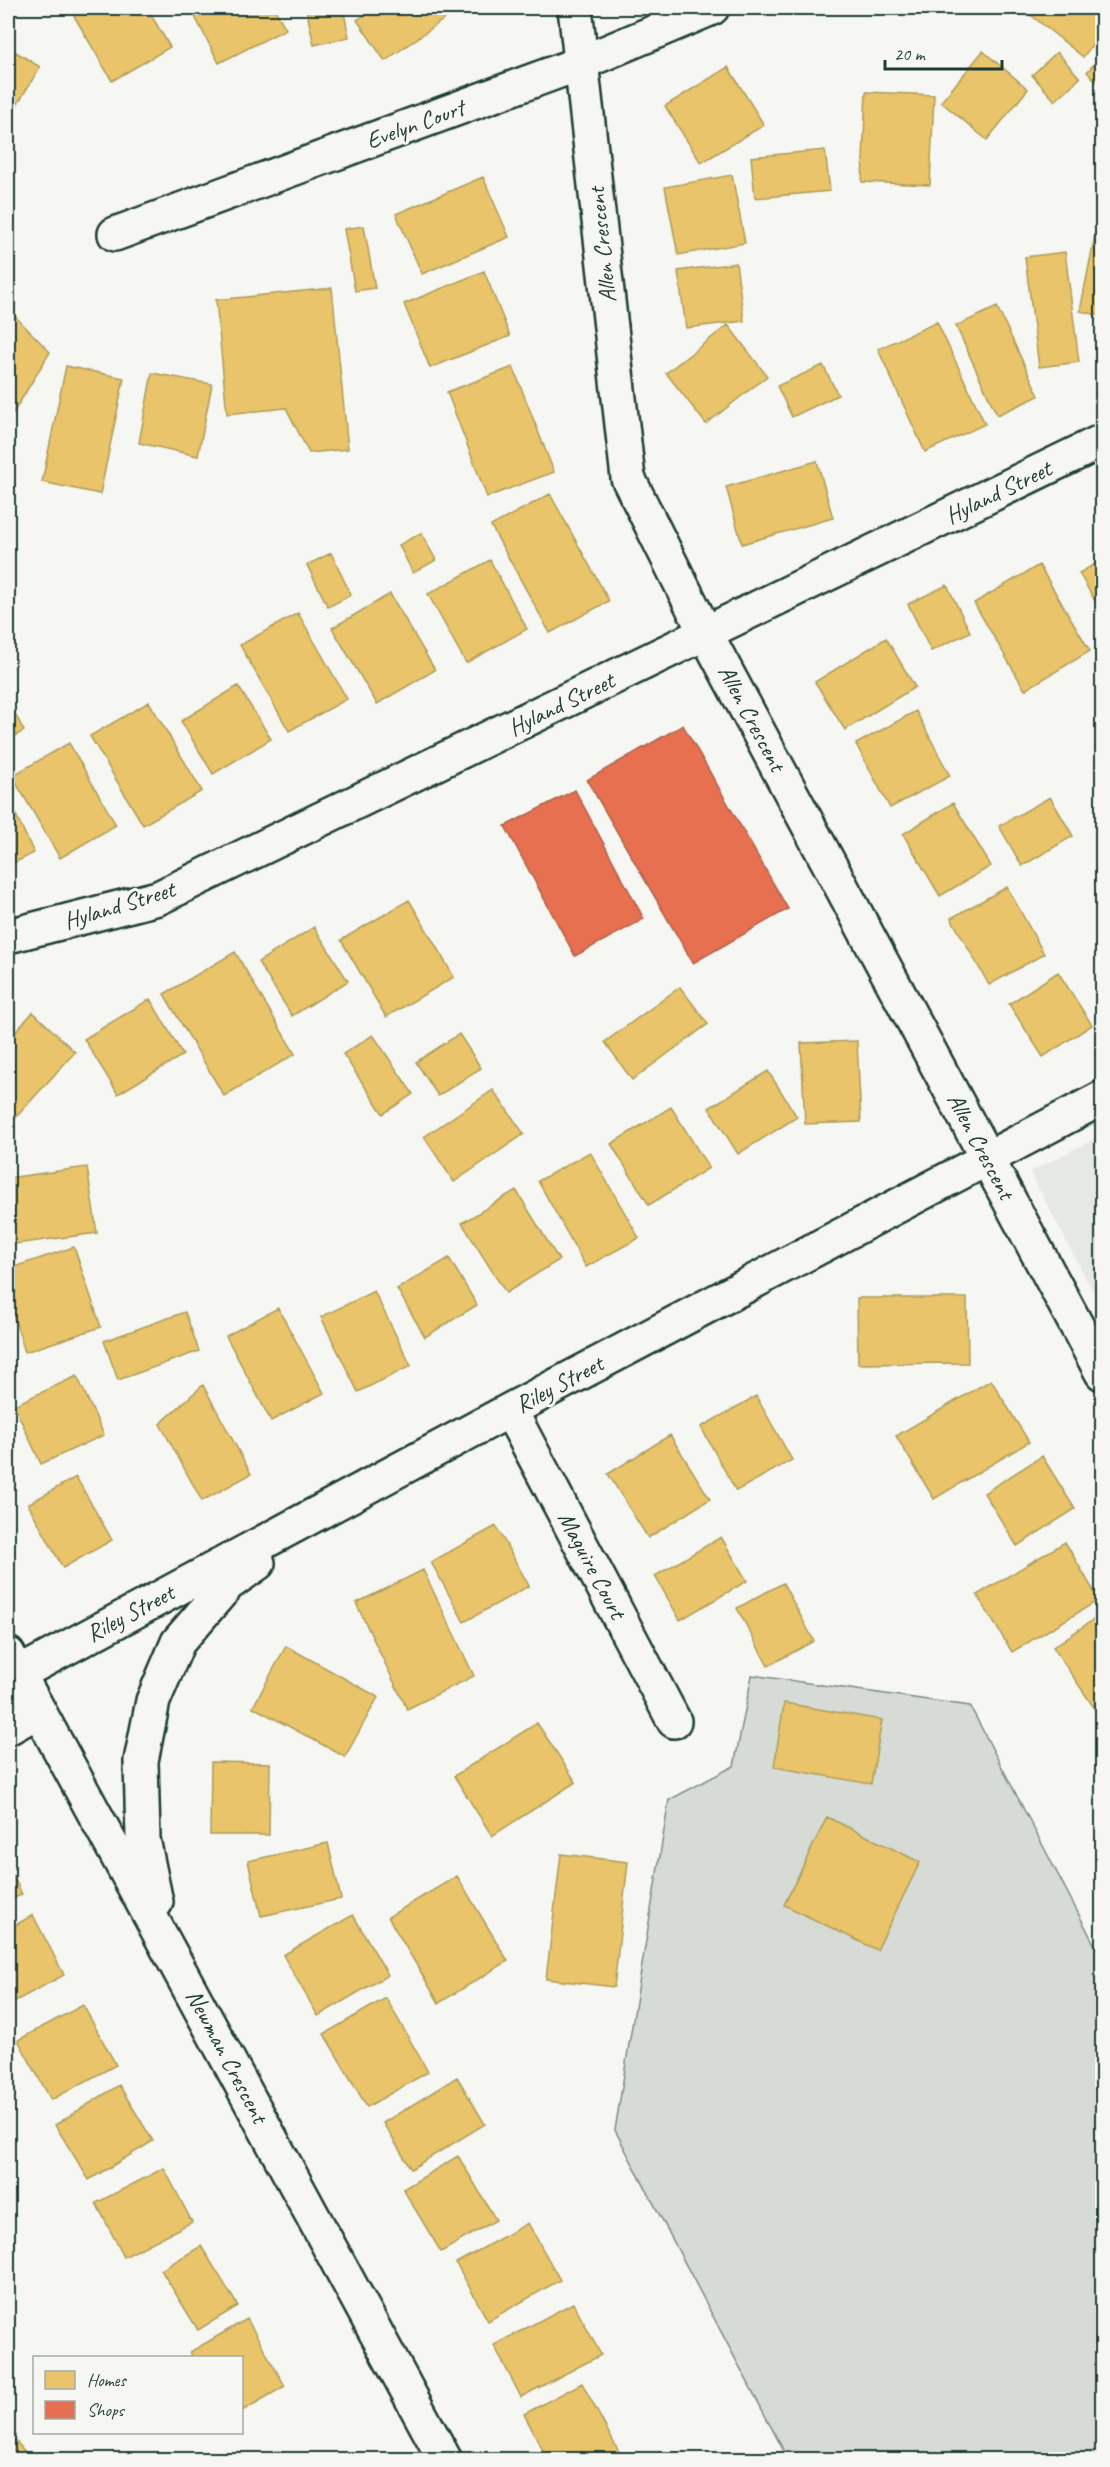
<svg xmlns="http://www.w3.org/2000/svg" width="1110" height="2467" viewBox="0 0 1110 2467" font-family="Caveat,sans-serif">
	<rect width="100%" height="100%" fill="#f6f6f2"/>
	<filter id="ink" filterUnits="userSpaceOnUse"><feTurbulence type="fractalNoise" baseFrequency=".0167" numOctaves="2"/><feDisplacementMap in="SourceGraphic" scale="12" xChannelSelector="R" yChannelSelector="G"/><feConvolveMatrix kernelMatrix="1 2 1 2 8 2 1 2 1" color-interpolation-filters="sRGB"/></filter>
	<g filter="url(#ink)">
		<path fill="#e6e8e4" d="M 1102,1135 L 1102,1309 L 1030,1172 Z"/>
		<path fill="#d6dbd6" stroke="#7a8c85" stroke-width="1.5" d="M 752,1675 L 970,1706 L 1102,1959 L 1102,2459 L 788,2459 L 615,2130 L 669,1800 L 734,1766 Z"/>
		<path fill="#e9c46a" stroke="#ac9c5a" stroke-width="1.5" d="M 83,8 L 130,8 L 131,9 L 147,8 L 170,47 L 112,81 L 73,14 Z
			M 194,8 L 274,8 L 286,29 L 219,63 L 191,9 Z
			M 306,8 L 343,8 L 349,37 L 314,45 Z
			M 375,8 L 460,8 L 385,61 L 357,20 Z
			M 1022,8 L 1102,8 L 1102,33 L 1083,57 Z
			M 8,47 L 40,67 L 8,120 Z
			M 983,51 L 1028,89 L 987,140 L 941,102 Z
			M 1057,52 L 1080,78 L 1055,101 L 1032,75 Z
			M 1102,55 L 1102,87 L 1087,72 Z
			M 728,67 L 764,125 L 701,163 L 665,106 Z
			M 866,92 L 934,95 L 930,185 L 862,182 Z
			M 825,150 L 830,191 L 755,198 L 751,157 Z
			M 732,175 L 745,243 L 678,255 L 665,187 Z
			M 483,177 L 509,237 L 422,274 L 396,214 Z
			M 364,226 L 375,288 L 355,291 L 344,229 Z
			M 1095,235 L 1102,237 L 1102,316 L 1080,311 Z
			M 1065,252 L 1079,362 L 1039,367 L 1025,257 Z
			M 736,263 L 744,321 L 686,328 L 678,271 Z
			M 484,271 L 510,336 L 430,368 L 404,304 Z
			M 332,288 L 348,449 L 309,453 L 286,408 L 227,414 L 216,300 Z
			M 997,307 L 1039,396 L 997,415 L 956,326 Z
			M 8,309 L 50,352 L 12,415 L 8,411 Z
			M 937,322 L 985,424 L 925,452 L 878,349 Z
			M 728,325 L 767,376 L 706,424 L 666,373 Z
			M 823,365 L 838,395 L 792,417 L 777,386 Z
			M 66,366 L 124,378 L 100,494 L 42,482 Z
			M 513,367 L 554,472 L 487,497 L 447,392 Z
			M 152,373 L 212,384 L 198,456 L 139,443 Z
			M 817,461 L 833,518 L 742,544 L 726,487 Z
			M 550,494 L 609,601 L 550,633 L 491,526 Z
			M 421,533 L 436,560 L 413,573 L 399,545 Z
			M 331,553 L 351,595 L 328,607 L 307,565 Z
			M 490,560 L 527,629 L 466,663 L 428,594 Z
			M 1102,560 L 1102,613 L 1079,573 Z
			M 1039,565 L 1090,651 L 1025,690 L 974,603 Z
			M 947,585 L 970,632 L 931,651 L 908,604 Z
			M 390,594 L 435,670 L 377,704 L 332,628 Z
			M 298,613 L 347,699 L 289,731 L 240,645 Z
			M 886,638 L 915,687 L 845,730 L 815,682 Z
			M 238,686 L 271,739 L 213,774 L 181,721 Z
			M 8,700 L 24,731 L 8,740 Z
			M 149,702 L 202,791 L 143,825 L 90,736 Z
			M 916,711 L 950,776 L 890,808 L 856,744 Z
			M 69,743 L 116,825 L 60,858 L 12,776 Z
			M 1050,797 L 1073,836 L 1022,866 L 999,826 Z
			M 8,798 L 34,853 L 8,866 Z
			M 953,803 L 991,866 L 940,896 L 903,834 Z
			M 1007,887 L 1044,954 L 989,985 L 951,918 Z
			M 409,900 L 454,977 L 386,1017 L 341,940 Z
			M 314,927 L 348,981 L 292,1016 L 258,962 Z
			M 235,952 L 295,1054 L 224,1096 L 164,994 Z
			M 1058,972 L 1092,1025 L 1043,1057 L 1009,1004 Z
			M 680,987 L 708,1024 L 632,1080 L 605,1042 Z
			M 150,999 L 183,1055 L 118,1094 L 84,1039 Z
			M 33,1012 L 75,1052 L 8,1126 L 8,1040 Z
			M 459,1034 L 481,1068 L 438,1096 L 416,1062 Z
			M 373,1035 L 413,1094 L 383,1114 L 343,1054 Z
			M 857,1041 L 861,1122 L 805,1124 L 801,1043 Z
			M 768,1071 L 797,1117 L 738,1154 L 709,1108 Z
			M 493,1090 L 524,1134 L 454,1182 L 424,1137 Z
			M 671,1107 L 709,1168 L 649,1205 L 611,1144 Z
			M 590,1152 L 639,1238 L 586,1267 L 538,1181 Z
			M 87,1167 L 97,1233 L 8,1245 L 8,1178 Z
			M 516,1190 L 559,1260 L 506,1293 L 462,1223 Z
			M 74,1247 L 101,1327 L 25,1352 L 8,1299 L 8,1269 Z
			M 449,1258 L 477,1305 L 425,1337 L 397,1289 Z
			M 374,1291 L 411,1366 L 358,1392 L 321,1317 Z
			M 857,1298 L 967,1298 L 968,1363 L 858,1364 Z
			M 278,1308 L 324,1393 L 271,1421 L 226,1336 Z
			M 185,1312 L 199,1351 L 118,1380 L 104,1341 Z
			M 77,1376 L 104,1435 L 41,1464 L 14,1405 Z
			M 991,1380 L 1029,1442 L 934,1499 L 896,1436 Z
			M 203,1385 L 251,1474 L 202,1501 L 160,1424 Z
			M 756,1396 L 792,1460 L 736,1491 L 701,1427 Z
			M 670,1435 L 710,1499 L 648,1538 L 608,1474 Z
			M 1042,1456 L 1075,1509 L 1017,1546 L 984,1493 Z
			M 76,1477 L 112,1540 L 63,1568 L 28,1504 Z
			M 496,1526 L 529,1586 L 464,1622 L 431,1562 Z
			M 721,1537 L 747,1581 L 680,1620 L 655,1576 Z
			M 1065,1542 L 1099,1600 L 1012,1652 L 977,1595 Z
			M 423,1570 L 474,1676 L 407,1709 L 356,1603 Z
			M 783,1583 L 814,1641 L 768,1666 L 737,1608 Z
			M 1102,1614 L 1102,1705 L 1095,1709 L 1053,1647 Z
			M 286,1646 L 378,1697 L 345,1757 L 253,1707 Z
			M 784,1703 L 882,1720 L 871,1784 L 774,1767 Z
			M 537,1723 L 576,1782 L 492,1836 L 454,1776 Z
			M 211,1762 L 270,1763 L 269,1835 L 210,1835 Z
			M 827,1817 L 920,1862 L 877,1950 L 784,1905 Z
			M 328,1843 L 341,1899 L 261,1916 L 248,1861 Z
			M 561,1854 L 628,1862 L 614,1987 L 546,1979 Z
			M 8,1866 L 22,1894 L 8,1902 Z
			M 457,1876 L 508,1961 L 439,2003 L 388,1917 Z
			M 33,1915 L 64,1975 L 8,2005 L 8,1929 Z
			M 353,1915 L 388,1975 L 318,2016 L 283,1955 Z
			M 386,1998 L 428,2072 L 367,2107 L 324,2034 Z
			M 83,2005 L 116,2065 L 51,2100 L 18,2040 Z
			M 457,2077 L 485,2124 L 411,2169 L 383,2123 Z
			M 119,2085 L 153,2141 L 89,2180 L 55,2125 Z
			M 458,2156 L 496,2220 L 441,2252 L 403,2189 Z
			M 164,2168 L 192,2222 L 124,2257 L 96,2203 Z
			M 528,2223 L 560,2280 L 488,2321 L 456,2263 Z
			M 201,2246 L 238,2306 L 198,2330 L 161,2270 Z
			M 573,2303 L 601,2355 L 521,2397 L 494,2345 Z
			M 247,2319 L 285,2386 L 242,2411 L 242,2358 L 193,2358 L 190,2352 Z
			M 582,2383 L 620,2454 L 610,2460 L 548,2460 L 524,2414 Z
			M 8,2432 L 32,2460 L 8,2460 Z"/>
		<path fill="#e76f51" stroke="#ab6048" stroke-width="1.5" d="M 683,725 L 788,909 L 693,963 L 587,780 Z
			M 575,790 L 644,919 L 575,956 L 505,826 Z"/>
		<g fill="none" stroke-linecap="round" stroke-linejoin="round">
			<defs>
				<path id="street" d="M 575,8 L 628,478 L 706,634 L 1102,1373
					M 115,234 L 581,63 L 712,8
					M 8,936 L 158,898 L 1102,441
					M 510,1410 L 674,1721
					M 8,1654 L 445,2460
					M 18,1674 L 510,1410 L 1102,1098
					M 8,1728 L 38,1711
					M 156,1902 L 143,1839 L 141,1761 L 153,1701 L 178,1642 L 228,1584 L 258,1563"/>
			</defs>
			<use href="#street" stroke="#1f3d34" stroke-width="38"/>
			<use href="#street" stroke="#f6f6f2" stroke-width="33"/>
		</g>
	</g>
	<g text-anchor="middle" stroke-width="6" stroke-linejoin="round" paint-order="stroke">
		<g font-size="24" fill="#1f3d34" stroke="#f6f6f2">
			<text transform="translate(415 124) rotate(-20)" y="8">Evelyn Court</text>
			<text transform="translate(602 245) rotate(-96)" y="8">Allen Crescent</text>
			<text transform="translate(998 492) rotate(-26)" y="8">Hyland Street</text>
			<text transform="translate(561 704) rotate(-26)" y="8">Hyland Street</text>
			<text transform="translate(752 718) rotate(62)" y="8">Allen Crescent</text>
			<text transform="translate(119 905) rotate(-17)" y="8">Hyland Street</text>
			<text transform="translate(981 1146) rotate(62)" y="8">Allen Crescent</text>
			<text transform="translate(559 1384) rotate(-28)" y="8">Riley Street</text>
			<text transform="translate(592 1565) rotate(62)" y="8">Maguire Court</text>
			<text transform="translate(130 1613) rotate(-28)" y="8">Riley Street</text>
			<text transform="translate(227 2056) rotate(62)" y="8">Newman Crescent</text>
		</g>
	</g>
	<rect width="1110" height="2467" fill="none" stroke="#f6f6f2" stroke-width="30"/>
	<rect x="15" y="15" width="1080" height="2437" fill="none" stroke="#1f3d34" stroke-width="2" filter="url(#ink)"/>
	<rect x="33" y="2356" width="210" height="78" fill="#f6f6f2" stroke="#a0aca6" stroke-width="1.5"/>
	<rect x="45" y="2371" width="30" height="18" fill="#e9c46a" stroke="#a0aca6" stroke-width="1.5"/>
	<text x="87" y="2386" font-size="18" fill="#1f3d34">Homes</text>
	<rect x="45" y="2401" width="30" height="18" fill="#e76f51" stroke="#a0aca6" stroke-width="1.5"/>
	<text x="87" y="2416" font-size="18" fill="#1f3d34">Shops</text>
	<path d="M885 60v9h117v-9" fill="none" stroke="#1f3d34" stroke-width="3"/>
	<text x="894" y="60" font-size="18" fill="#1f3d34" stroke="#f6f6f2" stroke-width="4.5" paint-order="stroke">20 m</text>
</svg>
